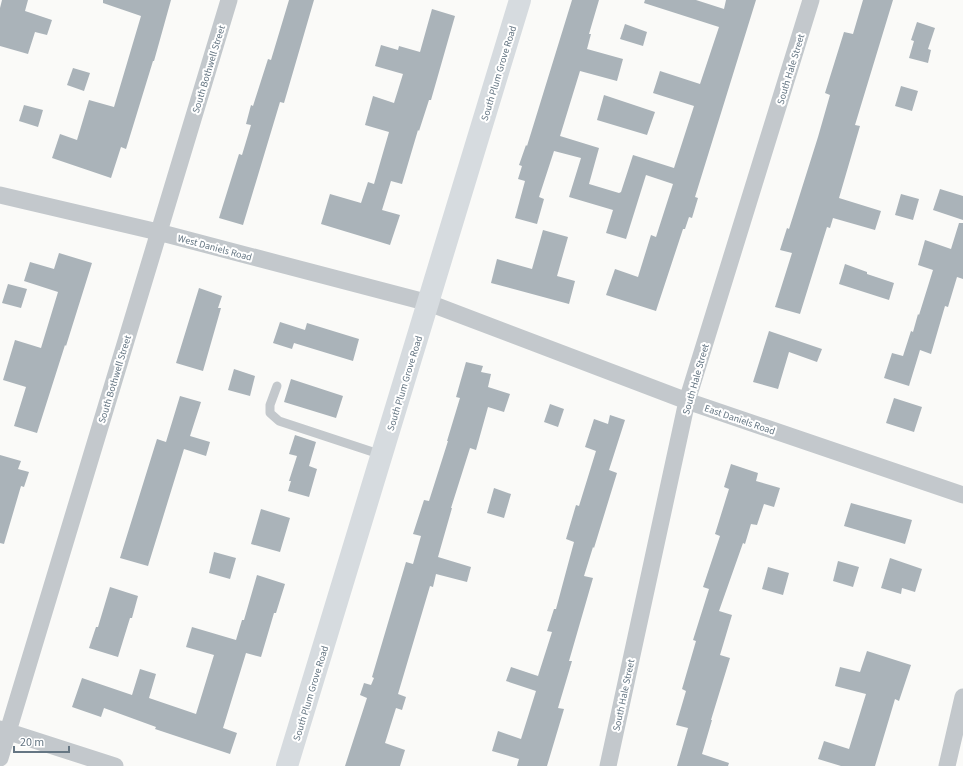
<svg xmlns="http://www.w3.org/2000/svg" width="963" height="766" viewBox="0 0 963 766" font-family="'Source Sans 3',sans-serif">
	<rect width="100%" height="100%" fill="#fafaf8"/>
	<path fill="#aab3b9" d="M 2,0 L 28,0 L 25,11 L 52,20 L 47,35 L 35,32 L 28,54 L 0,46 L 0,8 Z
		M 103,0 L 171,0 L 154,61 L 153,61 L 126,149 L 121,147 L 111,178 L 52,158 L 60,134 L 77,140 L 89,100 L 114,107 L 141,16 L 103,3 Z
		M 289,0 L 314,0 L 284,103 L 280,102 L 243,225 L 219,218 L 239,154 L 242,155 L 251,125 L 246,124 L 251,105 L 253,106 L 268,59 L 271,60 Z
		M 572,0 L 599,0 L 589,34 L 591,34 L 587,49 L 623,59 L 617,81 L 580,71 L 560,136 L 599,148 L 589,184 L 619,193 L 621,192 L 633,155 L 674,168 L 694,106 L 653,93 L 660,71 L 700,84 L 719,27 L 644,3 L 645,0 L 696,0 L 724,9 L 726,0 L 756,0 L 695,197 L 698,198 L 692,218 L 689,217 L 685,229 L 683,229 L 656,311 L 606,295 L 615,269 L 638,277 L 651,235 L 656,237 L 673,184 L 646,175 L 626,239 L 606,233 L 613,210 L 569,197 L 581,158 L 554,151 L 539,197 L 544,199 L 537,224 L 515,218 L 525,181 L 518,179 L 522,166 L 519,165 L 526,145 L 527,146 Z
		M 863,0 L 893,0 L 855,125 L 860,126 L 839,198 L 881,211 L 875,230 L 833,218 L 830,228 L 827,227 L 800,314 L 775,307 L 792,253 L 780,250 L 787,228 L 789,229 L 818,137 L 830,95 L 825,93 L 844,32 L 853,34 Z
		M 432,9 L 455,16 L 431,100 L 429,100 L 419,131 L 418,130 L 402,184 L 391,181 L 382,210 L 400,215 L 390,245 L 321,224 L 330,194 L 361,203 L 368,182 L 374,184 L 389,132 L 365,125 L 373,96 L 394,103 L 403,74 L 375,66 L 381,45 L 398,50 L 399,46 L 420,52 Z
		M 917,22 L 935,28 L 928,49 L 931,50 L 928,63 L 909,58 L 914,41 L 911,40 Z
		M 625,24 L 647,32 L 643,46 L 620,39 Z
		M 73,68 L 90,73 L 84,91 L 67,85 Z
		M 901,86 L 918,91 L 912,111 L 895,106 Z
		M 604,95 L 655,112 L 647,135 L 597,120 Z
		M 24,105 L 43,110 L 38,127 L 19,121 Z
		M 940,189 L 963,196 L 963,220 L 933,210 Z
		M 901,194 L 919,199 L 913,220 L 895,215 Z
		M 959,223 L 963,223 L 963,279 L 957,277 L 948,307 L 945,306 L 931,354 L 920,350 L 909,386 L 884,378 L 892,353 L 903,356 L 911,331 L 913,332 L 918,314 L 919,315 L 933,270 L 918,265 L 925,240 L 951,249 Z
		M 543,230 L 568,237 L 557,276 L 575,281 L 569,304 L 491,283 L 497,259 L 532,269 Z
		M 59,253 L 92,263 L 66,346 L 65,345 L 37,433 L 14,426 L 26,387 L 3,380 L 15,340 L 41,348 L 58,292 L 24,281 L 30,262 L 54,269 Z
		M 845,264 L 867,272 L 867,274 L 894,283 L 889,300 L 839,284 Z
		M 8,284 L 27,289 L 21,308 L 2,303 Z
		M 199,288 L 222,296 L 218,308 L 221,308 L 203,371 L 176,363 Z
		M 280,322 L 305,330 L 307,323 L 359,339 L 353,361 L 294,343 L 292,349 L 273,343 Z
		M 769,331 L 822,349 L 817,362 L 789,352 L 778,389 L 753,382 Z
		M 466,362 L 483,366 L 481,372 L 491,374 L 488,387 L 510,394 L 504,412 L 488,407 L 476,450 L 470,448 L 451,508 L 452,508 L 438,557 L 471,567 L 467,582 L 436,574 L 433,587 L 430,586 L 398,694 L 406,697 L 402,710 L 396,708 L 385,743 L 405,750 L 400,766 L 345,766 L 367,698 L 360,695 L 364,683 L 371,685 L 374,678 L 372,677 L 406,562 L 413,564 L 421,536 L 413,534 L 424,500 L 429,501 L 448,441 L 447,441 L 460,398 L 456,397 Z
		M 234,369 L 255,376 L 250,396 L 228,390 Z
		M 291,379 L 343,396 L 336,418 L 284,402 Z
		M 180,396 L 201,402 L 190,436 L 210,442 L 206,456 L 184,449 L 148,566 L 120,558 L 157,439 L 166,442 Z
		M 894,398 L 922,407 L 914,432 L 886,423 Z
		M 550,404 L 564,409 L 558,427 L 544,422 Z
		M 610,415 L 625,420 L 609,470 L 617,473 L 594,548 L 593,547 L 584,576 L 593,578 L 569,661 L 572,661 L 558,708 L 564,709 L 547,766 L 517,766 L 519,759 L 492,751 L 498,731 L 521,739 L 536,691 L 506,681 L 511,667 L 538,676 L 552,632 L 547,631 L 554,609 L 556,609 L 574,542 L 566,539 L 576,505 L 579,506 L 596,451 L 585,447 L 594,419 L 608,424 Z
		M 295,435 L 316,442 L 309,466 L 317,469 L 309,497 L 288,491 L 291,481 L 289,481 L 297,456 L 289,454 Z
		M 0,455 L 21,461 L 18,469 L 29,472 L 24,487 L 21,486 L 4,544 L 0,543 Z
		M 731,464 L 758,473 L 756,481 L 780,488 L 774,507 L 764,504 L 757,525 L 751,524 L 745,544 L 743,543 L 719,611 L 732,615 L 720,655 L 730,658 L 711,720 L 712,720 L 702,754 L 729,763 L 728,766 L 677,766 L 688,728 L 676,725 L 686,691 L 682,689 L 696,641 L 693,640 L 709,589 L 703,587 L 720,536 L 715,534 L 729,489 L 724,487 Z
		M 494,488 L 511,494 L 504,518 L 487,513 Z
		M 851,503 L 912,520 L 905,544 L 844,526 Z
		M 261,509 L 290,518 L 280,552 L 251,544 Z
		M 214,552 L 236,558 L 230,579 L 209,573 Z
		M 890,558 L 922,569 L 915,592 L 902,588 L 901,594 L 881,588 Z
		M 838,561 L 859,567 L 853,587 L 833,581 Z
		M 768,567 L 789,573 L 783,595 L 762,589 Z
		M 257,575 L 285,584 L 276,613 L 274,613 L 261,657 L 246,653 L 223,728 L 237,733 L 230,754 L 155,729 L 156,727 L 104,708 L 101,717 L 72,707 L 82,678 L 132,695 L 140,669 L 156,674 L 149,698 L 196,714 L 214,655 L 186,647 L 192,627 L 236,640 L 242,620 L 244,620 Z
		M 110,587 L 138,596 L 132,618 L 130,618 L 118,657 L 89,648 L 96,627 L 98,627 Z
		M 867,651 L 911,665 L 899,701 L 895,699 L 875,766 L 841,766 L 818,759 L 824,741 L 849,749 L 866,694 L 835,686 L 840,667 L 860,672 Z"/>
	<g fill="none" stroke-linecap="round" stroke-linejoin="round">
		<path stroke="#c3c8cc" stroke-width="9" d="M 277,386 L 270,405 L 270,413 L 279,421 L 382,455"/>
		<path stroke="#c3c8cc" stroke-width="17" d="M 0,195 L 158,232 L 429,303 L 687,401 L 963,495
			M 0,729 L 115,766
			M 0,758 L 229,0
			M 608,766 L 687,401 L 811,0
			M 947,766 L 963,697"/>
		<path stroke="#d6dbdf" stroke-width="22" d="M 287,766 L 520,0"/>
	</g>
	<g text-anchor="middle" stroke-width="4" stroke-linejoin="round" paint-order="stroke">
		<g font-size="10" fill="#657683" stroke="#fff">
			<text transform="translate(208 69) rotate(-73)" y="4">South Bothwell Street</text>
			<text transform="translate(790 69) rotate(-73)" y="4">South Hale Street</text>
			<text transform="translate(498 73) rotate(-73)" y="4">South Plum Grove Road</text>
			<text transform="translate(215 247) rotate(15)" y="4">West Daniels Road</text>
			<text transform="translate(114 379) rotate(-73)" y="4">South Bothwell Street</text>
			<text transform="translate(695 379) rotate(-74)" y="4">South Hale Street</text>
			<text transform="translate(404 383) rotate(-73)" y="4">South Plum Grove Road</text>
			<text transform="translate(740 419) rotate(19)" y="4">East Daniels Road</text>
			<text transform="translate(310 693) rotate(-73)" y="4">South Plum Grove Road</text>
			<text transform="translate(623 695) rotate(-78)" y="4">South Hale Street</text>
		</g>
	</g>
	<path d="M14 746v6h55v-6" fill="none" stroke="#657683" stroke-width="2"/>
	<text x="20" y="746" font-size="12" fill="#657683" stroke="#ffffff" stroke-width="3" paint-order="stroke">20 m</text>
</svg>
